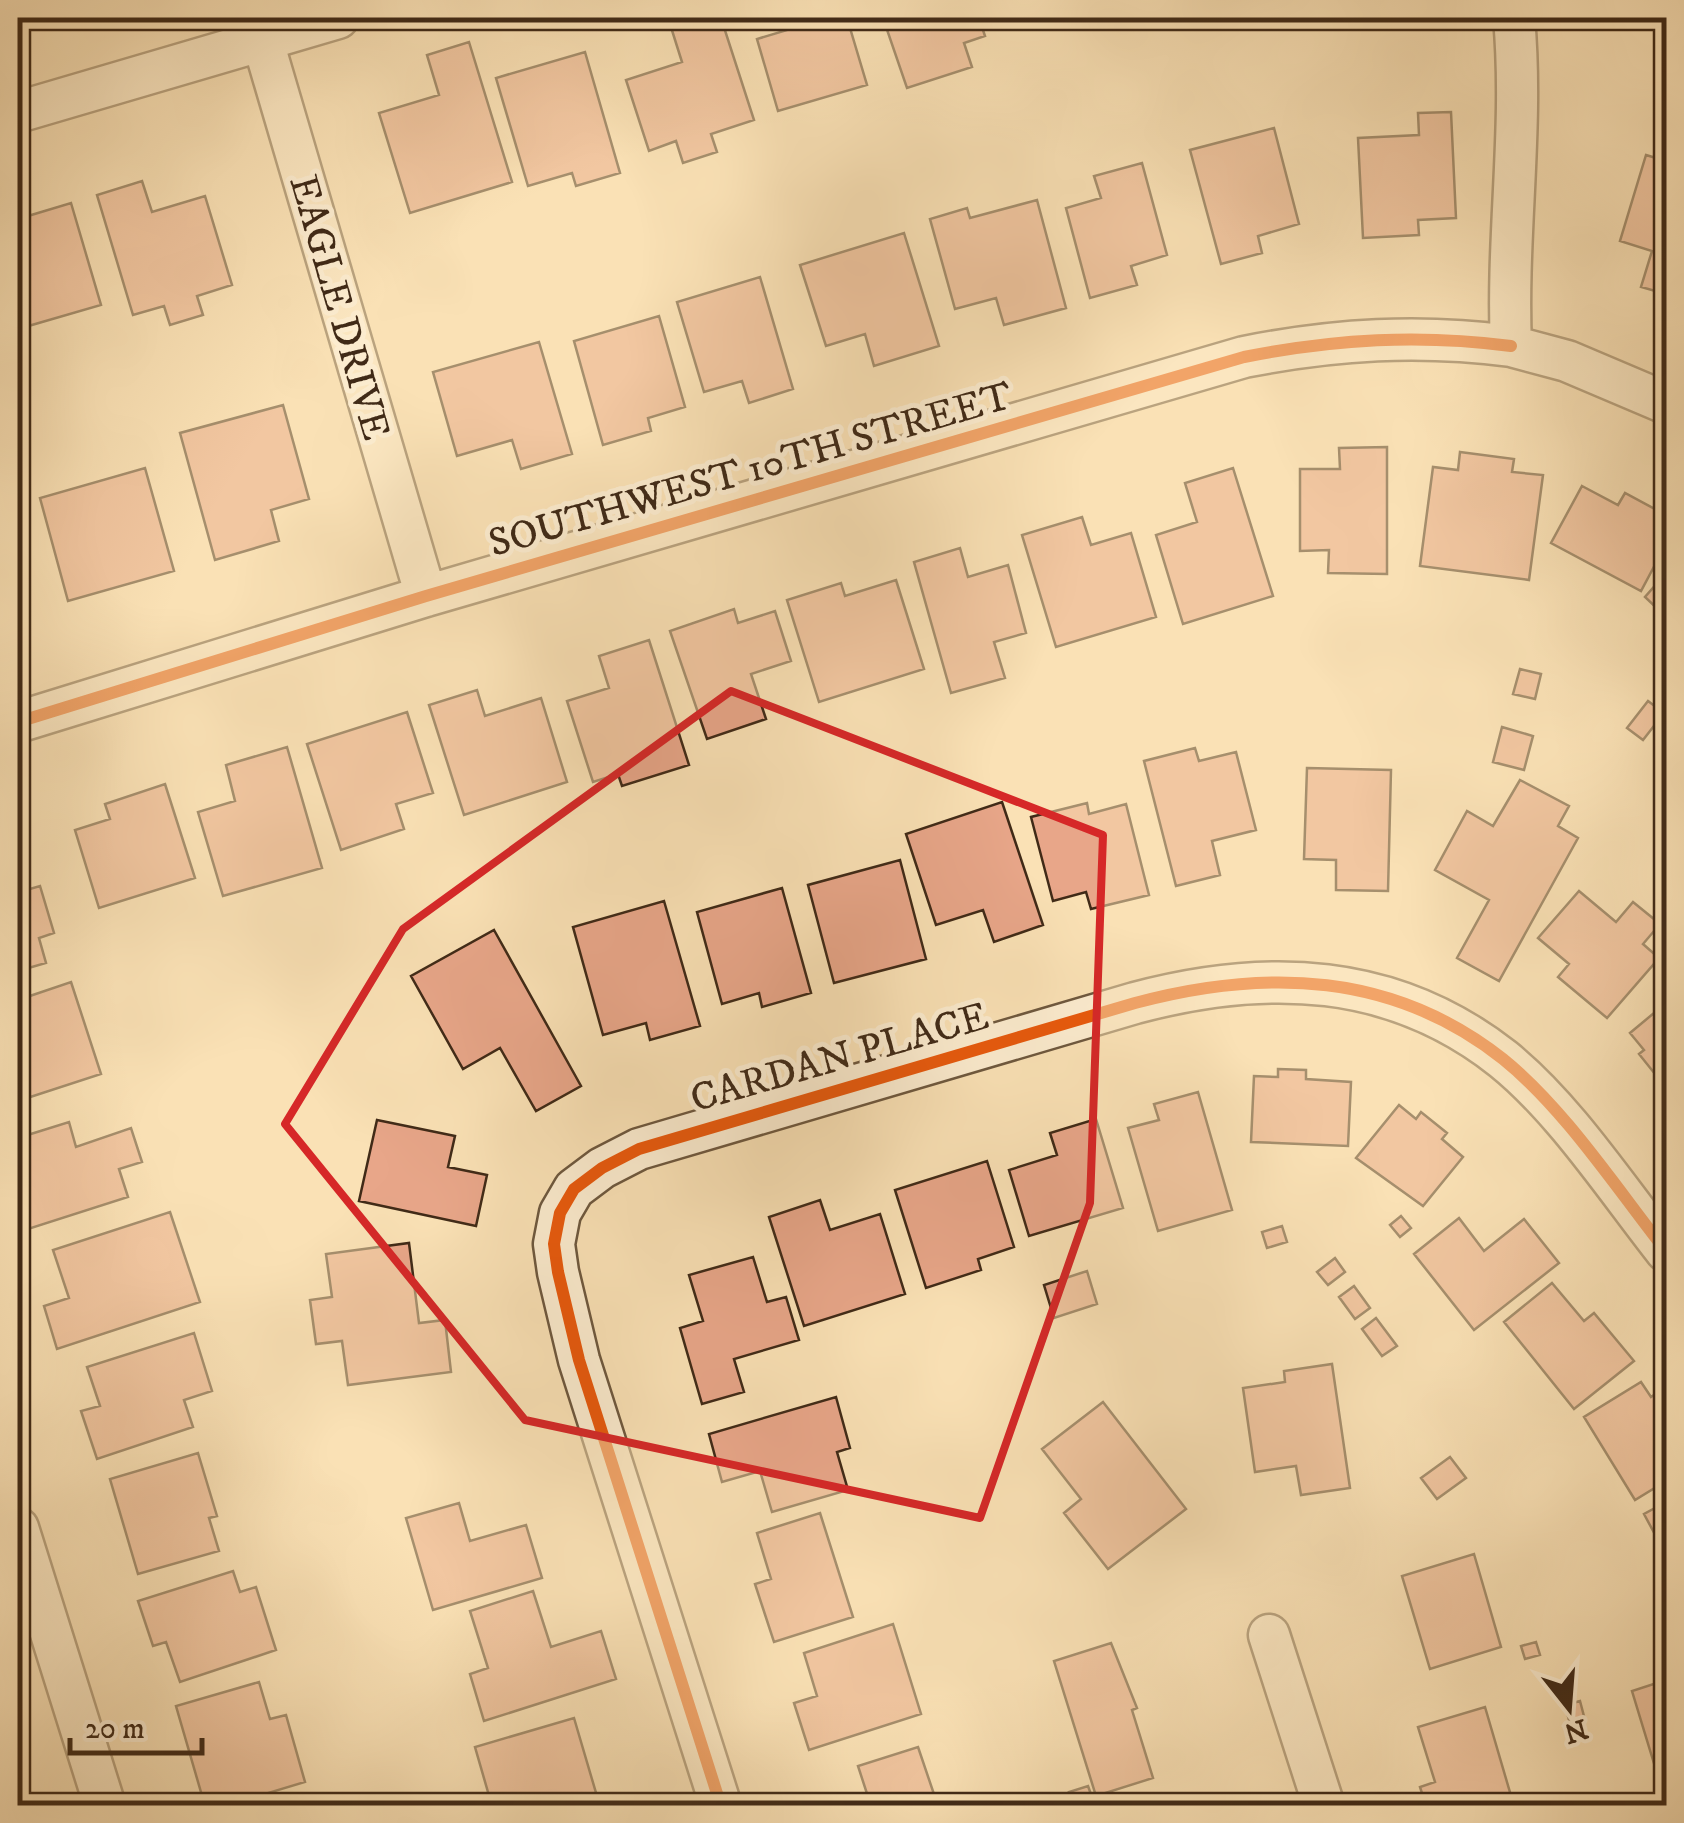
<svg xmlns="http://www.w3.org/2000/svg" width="1684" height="1823" viewBox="0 0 1684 1823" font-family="'IM FELL DW Pica',serif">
	<rect width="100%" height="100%" fill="#fae1b5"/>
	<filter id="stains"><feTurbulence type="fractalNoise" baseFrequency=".002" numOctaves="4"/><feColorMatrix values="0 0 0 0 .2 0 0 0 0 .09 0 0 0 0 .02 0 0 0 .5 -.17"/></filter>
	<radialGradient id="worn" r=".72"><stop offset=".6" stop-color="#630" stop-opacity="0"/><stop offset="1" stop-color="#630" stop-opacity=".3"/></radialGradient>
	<path fill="#e8a689" stroke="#402a17" stroke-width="2.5" d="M 691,18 L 721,18 L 754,120 L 711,134 L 717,152 L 683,163 L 676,141 L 649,151 L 626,80 L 682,62 L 670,24 Z
		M 802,18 L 847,18 L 867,85 L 778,111 L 757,39 L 804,25 Z
		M 883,18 L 979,18 L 985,36 L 964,43 L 972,67 L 907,88 Z
		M 469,42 L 512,182 L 410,213 L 379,113 L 439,95 L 427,55 Z
		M 585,52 L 620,173 L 576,186 L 572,173 L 528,186 L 496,78 Z
		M 1451,112 L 1456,218 L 1418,220 L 1419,235 L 1363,238 L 1358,138 L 1419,135 L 1418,113 Z
		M 1274,128 L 1299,224 L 1258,236 L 1262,253 L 1221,264 L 1190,150 Z
		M 1646,155 L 1666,161 L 1666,294 L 1641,287 L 1652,251 L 1620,241 Z
		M 1142,163 L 1167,255 L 1131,266 L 1137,285 L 1090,298 L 1066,208 L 1101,198 L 1094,176 Z
		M 142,181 L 152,212 L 205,196 L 232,285 L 197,296 L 203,315 L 170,325 L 164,306 L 133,315 L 97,195 Z
		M 1037,200 L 1066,308 L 1004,325 L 996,298 L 955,309 L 930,219 L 967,208 L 970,218 Z
		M 71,203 L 101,305 L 18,329 L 18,219 Z
		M 904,233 L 939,346 L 874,366 L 865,334 L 826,346 L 800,265 Z
		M 760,277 L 793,389 L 749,403 L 742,381 L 704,392 L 677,302 Z
		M 659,316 L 685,407 L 648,418 L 651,431 L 603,445 L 574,341 Z
		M 539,342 L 572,454 L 521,469 L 512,440 L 457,456 L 433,372 Z
		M 283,405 L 309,499 L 271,510 L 279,541 L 215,560 L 180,433 Z
		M 1387,447 L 1387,574 L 1328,573 L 1329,550 L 1300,551 L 1300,469 L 1340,469 L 1339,448 Z
		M 1460,452 L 1514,459 L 1512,472 L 1543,475 L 1529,580 L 1420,566 L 1433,467 L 1458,470 Z
		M 145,468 L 174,571 L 68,601 L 40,498 Z
		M 1233,468 L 1273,596 L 1183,624 L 1156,535 L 1197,522 L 1185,483 Z
		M 1582,486 L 1618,505 L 1625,493 L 1666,515 L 1666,544 L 1641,591 L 1551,543 Z
		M 1082,517 L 1091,545 L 1131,533 L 1156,617 L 1056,647 L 1022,535 Z
		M 960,548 L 968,577 L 1008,565 L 1026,633 L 994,642 L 1005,678 L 951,693 L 914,562 Z
		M 1666,573 L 1666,617 L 1645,597 Z
		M 896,580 L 924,669 L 819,702 L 787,600 L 841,583 L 845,596 Z
		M 734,609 L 738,623 L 775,611 L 791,661 L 751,674 L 766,719 L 707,739 L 670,631 Z
		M 649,640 L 689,765 L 622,786 L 618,774 L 593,782 L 567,701 L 609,688 L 599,656 Z
		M 1520,669 L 1541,674 L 1535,699 L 1513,694 Z
		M 477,690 L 485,716 L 541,698 L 567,782 L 464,815 L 429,705 Z
		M 1648,701 L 1664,713 L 1643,740 L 1627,728 Z
		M 407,712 L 433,793 L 396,804 L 404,829 L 341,850 L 307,744 Z
		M 1502,727 L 1533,736 L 1524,770 L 1493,762 Z
		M 287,747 L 322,868 L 223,896 L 198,812 L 235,801 L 226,765 Z
		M 1195,748 L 1199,761 L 1236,752 L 1256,830 L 1212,841 L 1220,875 L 1176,886 L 1144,761 Z
		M 1307,768 L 1391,770 L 1388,891 L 1336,890 L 1336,860 L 1304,859 Z
		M 1520,780 L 1569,806 L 1558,826 L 1578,838 L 1499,981 L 1457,958 L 1489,900 L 1435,870 L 1467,811 L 1493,826 Z
		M 165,784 L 195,878 L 99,908 L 75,830 L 110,819 L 105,804 Z
		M 1002,802 L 1043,925 L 994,942 L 983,910 L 936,925 L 906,834 Z
		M 1087,803 L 1089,814 L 1126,804 L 1149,895 L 1091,909 L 1086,892 L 1053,901 L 1031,817 Z
		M 900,860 L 926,959 L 834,983 L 808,885 Z
		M 18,872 L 23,891 L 40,886 L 54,933 L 39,938 L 46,963 L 18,971 Z
		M 782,888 L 811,993 L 762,1007 L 759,993 L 722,1004 L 697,912 Z
		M 1579,891 L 1616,922 L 1633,902 L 1660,924 L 1643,944 L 1659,958 L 1607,1018 L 1558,977 L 1569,964 L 1538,938 Z
		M 664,901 L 700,1026 L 650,1040 L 646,1023 L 603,1035 L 573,927 Z
		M 494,930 L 581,1086 L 536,1111 L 500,1048 L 463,1069 L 411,976 Z
		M 71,982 L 101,1074 L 18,1101 L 18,1000 Z
		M 1666,1003 L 1666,1075 L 1659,1079 L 1639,1054 L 1644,1050 L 1630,1033 Z
		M 1278,1069 L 1306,1070 L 1306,1079 L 1351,1082 L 1348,1146 L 1251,1142 L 1254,1076 L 1278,1077 Z
		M 1198,1092 L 1232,1210 L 1158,1231 L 1128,1128 L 1159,1120 L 1154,1104 Z
		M 1399,1105 L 1416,1119 L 1421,1112 L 1447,1133 L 1442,1139 L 1463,1157 L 1423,1206 L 1356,1158 Z
		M 1096,1119 L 1123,1208 L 1029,1236 L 1009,1170 L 1057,1155 L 1050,1133 Z
		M 377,1120 L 455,1136 L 448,1167 L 487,1175 L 476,1226 L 359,1201 Z
		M 69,1122 L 76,1147 L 131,1128 L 142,1162 L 119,1169 L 128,1197 L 25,1230 L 18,1206 L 18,1138 Z
		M 987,1161 L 1014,1247 L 978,1259 L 981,1270 L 926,1288 L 895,1190 Z
		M 820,1200 L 830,1230 L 880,1214 L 905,1294 L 804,1326 L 769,1217 Z
		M 170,1212 L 200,1302 L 57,1349 L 44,1306 L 69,1298 L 53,1250 Z
		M 1401,1216 L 1411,1228 L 1400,1237 L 1390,1225 Z
		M 1459,1218 L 1484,1251 L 1524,1219 L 1559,1263 L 1474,1330 L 1414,1254 Z
		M 1282,1226 L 1287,1242 L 1267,1248 L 1262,1232 Z
		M 409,1243 L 419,1323 L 445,1320 L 451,1372 L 348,1385 L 342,1341 L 316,1344 L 310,1300 L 332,1297 L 326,1254 Z
		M 753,1257 L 767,1302 L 786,1297 L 799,1340 L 734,1359 L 744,1392 L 702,1404 L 680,1328 L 703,1321 L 689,1275 Z
		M 1335,1258 L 1345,1272 L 1328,1285 L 1317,1272 Z
		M 1087,1271 L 1097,1304 L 1054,1318 L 1044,1285 Z
		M 1552,1283 L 1584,1321 L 1594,1313 L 1634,1361 L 1574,1409 L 1504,1322 Z
		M 1354,1286 L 1370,1308 L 1355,1319 L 1339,1297 Z
		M 1376,1318 L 1397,1346 L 1382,1356 L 1362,1329 Z
		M 194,1333 L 212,1391 L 184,1400 L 193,1427 L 97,1459 L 81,1411 L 100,1406 L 87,1367 Z
		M 1332,1364 L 1350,1488 L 1301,1495 L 1296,1466 L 1255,1472 L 1243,1388 L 1285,1382 L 1284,1371 Z
		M 1641,1382 L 1651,1397 L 1658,1392 L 1666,1407 L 1666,1481 L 1635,1500 L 1584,1417 Z
		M 836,1397 L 850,1448 L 837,1452 L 848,1490 L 772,1512 L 760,1471 L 722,1482 L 709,1434 Z
		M 1103,1402 L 1186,1509 L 1108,1569 L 1064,1513 L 1081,1499 L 1042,1449 Z
		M 198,1453 L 217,1516 L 209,1518 L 219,1551 L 138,1574 L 110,1479 Z
		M 1450,1457 L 1466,1478 L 1437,1499 L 1421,1478 Z
		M 1666,1502 L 1666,1555 L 1644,1514 Z
		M 459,1503 L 470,1541 L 526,1525 L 542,1578 L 433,1610 L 406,1518 Z
		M 820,1513 L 853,1617 L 774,1642 L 755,1584 L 771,1579 L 757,1533 Z
		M 1474,1554 L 1501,1647 L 1430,1669 L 1402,1576 Z
		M 233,1571 L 240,1592 L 256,1587 L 276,1650 L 180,1682 L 166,1642 L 153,1646 L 138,1601 Z
		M 533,1591 L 551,1647 L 601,1631 L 616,1679 L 484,1721 L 470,1674 L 488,1668 L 470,1611 Z
		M 893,1624 L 921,1714 L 809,1750 L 794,1703 L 817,1696 L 804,1653 Z
		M 1536,1642 L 1540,1655 L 1525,1659 L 1521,1646 Z
		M 1111,1643 L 1137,1708 L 1132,1710 L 1153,1778 L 1096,1796 L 1054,1661 Z
		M 1666,1680 L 1666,1767 L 1656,1770 L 1632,1691 Z
		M 259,1682 L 270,1719 L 286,1715 L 305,1782 L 225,1806 L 205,1806 L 176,1706 Z
		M 1580,1701 L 1585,1720 L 1570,1724 L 1565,1705 Z
		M 1485,1707 L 1514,1806 L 1426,1806 L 1420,1787 L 1435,1782 L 1418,1727 Z
		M 574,1718 L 599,1803 L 492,1806 L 475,1747 Z
		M 918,1747 L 938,1806 L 871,1806 L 858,1766 Z
		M 1088,1786 L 1093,1800 L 1074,1805 L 1069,1792 Z"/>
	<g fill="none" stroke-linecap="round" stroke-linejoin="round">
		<defs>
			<path id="street" d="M 256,18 L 426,596
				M 1514,18 C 1524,128 1506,236 1511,346 L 1567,361 L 1666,403
				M 18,112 L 338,18
				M 18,722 L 426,596 L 1244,357 C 1335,339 1419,334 1511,346
				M 18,1528 L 105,1806
				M 1269,1635 L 1324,1806
				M 721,1806 L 579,1360 L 558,1272 L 554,1244 L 560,1213 L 574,1189 L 602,1168 L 639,1149 L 1135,1003 C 1266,968 1393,972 1503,1059 C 1564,1108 1617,1189 1666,1251"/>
		</defs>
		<use href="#street" stroke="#6e583e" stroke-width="45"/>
		<use href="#street" stroke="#fceccf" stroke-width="40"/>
		<defs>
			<path id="cycleway" d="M 18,722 L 426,596 L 1244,357 C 1335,339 1419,334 1511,346
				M 721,1806 L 579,1360 L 558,1272 L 554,1244 L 560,1213 L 574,1189 L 602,1168 L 639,1149 L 1135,1003 C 1266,968 1393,972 1503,1059 C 1564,1108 1617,1189 1666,1251"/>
		</defs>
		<use href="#cycleway" stroke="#fceccf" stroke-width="19"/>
		<use href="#cycleway" stroke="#e8590c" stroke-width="12"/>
	</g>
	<path d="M0 0H1684V1823H0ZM 731,691 L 1103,835 L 1090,1203 L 980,1518 L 525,1420 L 285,1124 L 403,929 Z" fill="#fae1b5" fill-opacity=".55" fill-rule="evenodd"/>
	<path fill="none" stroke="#d62828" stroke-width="8" stroke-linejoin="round" d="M 731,691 L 1103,835 L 1090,1203 L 980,1518 L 525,1420 L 285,1124 L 403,929 Z"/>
	<g text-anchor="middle" stroke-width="10" stroke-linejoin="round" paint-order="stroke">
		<g font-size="40" fill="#402a17" stroke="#fceccf">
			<text transform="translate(341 307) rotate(74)" y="14">EAGLE DRIVE</text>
			<text transform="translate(750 468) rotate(-16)" y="14">SOUTHWEST 10TH STREET</text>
			<text transform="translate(839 1056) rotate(-16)" y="14">CARDAN PLACE</text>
		</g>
	</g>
	<rect width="1684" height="1823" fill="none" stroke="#fae1b5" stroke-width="60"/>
	<rect x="20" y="20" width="1644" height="1783" fill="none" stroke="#402a17" stroke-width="5"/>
	<rect x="30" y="30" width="1624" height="1763" fill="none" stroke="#402a17" stroke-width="2.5"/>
	<g transform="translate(1569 1708) rotate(163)" stroke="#fceccf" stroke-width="8" paint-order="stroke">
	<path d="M0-8L18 38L0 25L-18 38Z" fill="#402a17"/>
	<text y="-15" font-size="28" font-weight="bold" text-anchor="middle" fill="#402a17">N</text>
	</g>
	<path d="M70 1738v15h132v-15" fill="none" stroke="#402a17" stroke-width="5"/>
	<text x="85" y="1738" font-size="30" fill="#402a17" stroke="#fceccf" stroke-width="8" paint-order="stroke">20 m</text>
	<rect width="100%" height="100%" filter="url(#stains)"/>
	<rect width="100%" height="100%" fill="url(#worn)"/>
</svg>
